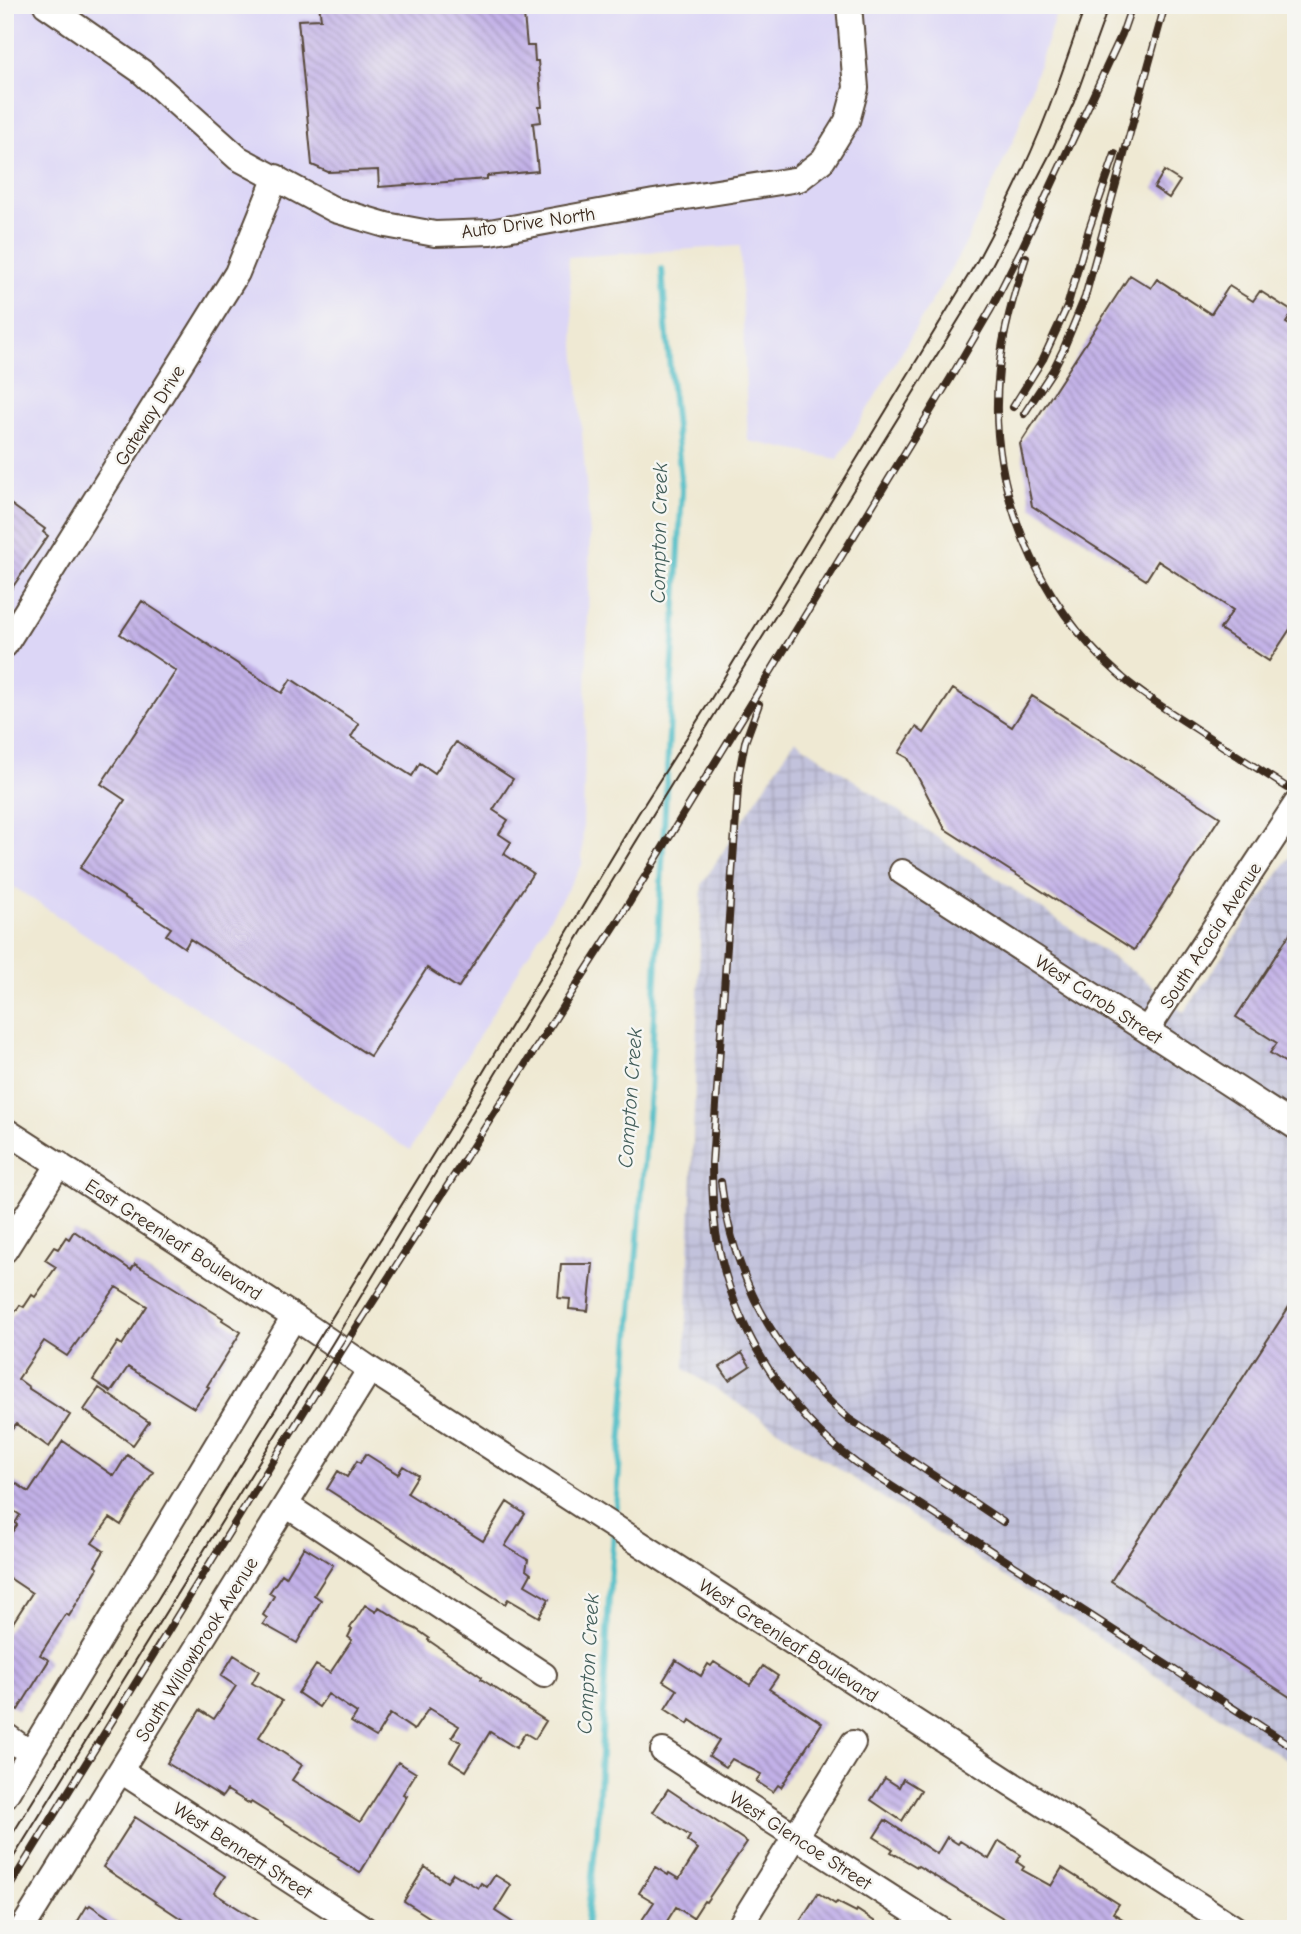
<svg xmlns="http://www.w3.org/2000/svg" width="1301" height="1934" viewBox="0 0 1301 1934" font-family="'Comic Neue',sans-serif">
	<defs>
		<pattern id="industrial-grid" width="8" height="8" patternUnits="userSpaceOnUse" patternTransform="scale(1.75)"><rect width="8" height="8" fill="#c2c2dc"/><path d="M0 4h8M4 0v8" fill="none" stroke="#a8a7bc"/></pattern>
		<pattern id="building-back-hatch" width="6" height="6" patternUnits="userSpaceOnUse" patternTransform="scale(1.75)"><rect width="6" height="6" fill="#c2b1e8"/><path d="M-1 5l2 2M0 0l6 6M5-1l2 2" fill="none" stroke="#9f90bb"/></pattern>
	</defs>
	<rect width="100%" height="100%" fill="#f6f6f2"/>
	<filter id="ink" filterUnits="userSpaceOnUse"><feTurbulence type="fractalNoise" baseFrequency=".0143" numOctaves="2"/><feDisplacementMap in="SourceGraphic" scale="14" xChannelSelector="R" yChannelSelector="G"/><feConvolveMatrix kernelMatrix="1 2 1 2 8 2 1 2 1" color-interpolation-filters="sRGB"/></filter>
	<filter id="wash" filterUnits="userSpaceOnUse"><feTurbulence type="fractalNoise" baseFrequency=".00686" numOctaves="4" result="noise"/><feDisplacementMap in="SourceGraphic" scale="28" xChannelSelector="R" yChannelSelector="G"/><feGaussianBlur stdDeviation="1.57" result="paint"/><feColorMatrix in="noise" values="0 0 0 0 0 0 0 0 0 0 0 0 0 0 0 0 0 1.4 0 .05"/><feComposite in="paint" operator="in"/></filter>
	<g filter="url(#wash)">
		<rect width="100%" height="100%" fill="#efe9d3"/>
		<path fill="#dcd6f6" d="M 5,5 L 1059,5 L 1016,134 L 965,245 L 838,459 L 748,441 L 740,246 L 568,257 L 590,534 L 582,865 L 410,1150 L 5,881 Z"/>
		<path fill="url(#industrial-grid)" d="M 795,740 L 1141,977 L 1184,1013 L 1296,848 L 1296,1766 L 685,1369 L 702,884 Z"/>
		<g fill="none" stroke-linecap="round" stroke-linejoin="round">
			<path stroke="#4fbdc6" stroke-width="6" d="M 615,1519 L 650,1091 L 682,490 L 667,338 L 662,269
				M 586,1929 L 597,1832 L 609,1596 L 614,1533"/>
		</g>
		<g id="blocks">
			<path fill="url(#building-back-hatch)" d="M 319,5 L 523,5 L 527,46 L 534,46 L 535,61 L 538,61 L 542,107 L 539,107 L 541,122 L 533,123 L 538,171 L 487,176 L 487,179 L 379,187 L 378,170 L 328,172 L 312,165 L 298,20 L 321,19 Z
				M 1164,171 L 1180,181 L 1169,198 L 1154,188 Z
				M 1130,275 L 1151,288 L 1157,279 L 1211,314 L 1229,286 L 1253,301 L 1260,291 L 1293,312 L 1286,323 L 1296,329 L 1296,620 L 1269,661 L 1220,629 L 1233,610 L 1158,561 L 1146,580 L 1032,506 L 1020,444 Z
				M 5,500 L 45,529 L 43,532 L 48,536 L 5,598 Z
				M 142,601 L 282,693 L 291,679 L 359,724 L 351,737 L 412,776 L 420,763 L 435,773 L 456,742 L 513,779 L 493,810 L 508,820 L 499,834 L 511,842 L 504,854 L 533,873 L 458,988 L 427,968 L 370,1056 L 190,939 L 185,948 L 166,935 L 171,928 L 80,868 L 125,800 L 101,784 L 176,671 L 120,634 Z
				M 953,689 L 1012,727 L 1032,696 L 1220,817 L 1134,950 L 945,829 L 908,758 L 899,753 L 916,727 L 924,733 Z
				M 1296,924 L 1296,1069 L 1270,1053 L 1277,1043 L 1236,1017 Z
				M 74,1231 L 131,1270 L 135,1264 L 168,1284 L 223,1318 L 222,1320 L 241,1332 L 207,1386 L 209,1387 L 194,1408 L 128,1367 L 111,1392 L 93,1380 L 118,1342 L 122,1345 L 147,1306 L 116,1287 L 67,1356 L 44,1341 L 18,1379 L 29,1387 L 28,1388 L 70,1415 L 49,1447 L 16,1424 L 5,1439 L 5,1326 L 20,1305 L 24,1307 L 32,1295 L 35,1297 L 56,1267 L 45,1260 L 54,1247 L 58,1249 L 66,1237 L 69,1239 Z
				M 561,1264 L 593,1264 L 588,1311 L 569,1309 L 570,1299 L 558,1298 Z
				M 1296,1296 L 1296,1701 L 1111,1581 Z
				M 742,1353 L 750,1366 L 729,1380 L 720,1367 Z
				M 99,1388 L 149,1422 L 133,1445 L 84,1410 Z
				M 63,1441 L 114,1476 L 127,1455 L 153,1472 L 121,1525 L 110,1518 L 92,1543 L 104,1551 L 95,1566 L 98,1568 L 69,1616 L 66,1614 L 40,1655 L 49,1660 L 18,1710 L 5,1702 L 5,1635 L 32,1593 L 5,1575 L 5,1542 L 17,1525 L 15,1523 L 20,1515 L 5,1505 L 5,1476 L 29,1492 Z
				M 366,1454 L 398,1474 L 403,1466 L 418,1475 L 407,1493 L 483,1541 L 507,1502 L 525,1514 L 505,1546 L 528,1560 L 526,1570 L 531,1574 L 525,1585 L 549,1599 L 539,1617 L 508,1599 L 505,1604 L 327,1489 L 338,1471 L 347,1477 L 357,1461 L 360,1463 Z
				M 304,1547 L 333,1565 L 314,1595 L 321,1600 L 297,1643 L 263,1624 L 267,1618 L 263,1615 L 274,1596 L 269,1593 L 282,1574 L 286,1577 Z
				M 365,1605 L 376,1612 L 379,1607 L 409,1626 L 416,1629 L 429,1638 L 428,1640 L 482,1677 L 481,1679 L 546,1721 L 535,1739 L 525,1733 L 516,1748 L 490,1732 L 466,1771 L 450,1761 L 461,1742 L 452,1737 L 459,1726 L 429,1708 L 414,1730 L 390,1714 L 376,1737 L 351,1722 L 357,1713 L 328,1694 L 319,1707 L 298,1693 L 316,1665 L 330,1673 L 352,1640 L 348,1637 L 352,1629 L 350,1628 Z
				M 234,1655 L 259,1671 L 252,1683 L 282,1701 L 259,1737 L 302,1765 L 292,1780 L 360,1822 L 398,1762 L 416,1773 L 403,1794 L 407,1796 L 360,1873 L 338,1859 L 339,1857 L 251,1802 L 250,1804 L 227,1790 L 222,1797 L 167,1763 L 200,1710 L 214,1719 L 236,1686 L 221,1676 Z
				M 676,1660 L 701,1676 L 708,1664 L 711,1666 L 714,1662 L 750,1685 L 763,1666 L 778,1676 L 769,1689 L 822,1723 L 781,1787 L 778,1785 L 773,1792 L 756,1781 L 761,1774 L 732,1759 L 726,1767 L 709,1756 L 719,1740 L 690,1720 L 688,1724 L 665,1709 L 677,1690 L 663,1681 Z
				M 885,1778 L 899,1787 L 903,1779 L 921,1790 L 902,1821 L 871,1800 Z
				M 668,1789 L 747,1842 L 706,1902 L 704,1901 L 693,1918 L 676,1907 L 662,1929 L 636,1929 L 654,1902 L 639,1893 L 655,1867 L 668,1875 L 669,1873 L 679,1879 L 698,1849 L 687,1841 L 690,1836 L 653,1812 Z
				M 135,1817 L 225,1876 L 214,1893 L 271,1929 L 181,1929 L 186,1922 L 103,1867 Z
				M 885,1820 L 937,1854 L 947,1837 L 958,1844 L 960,1841 L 989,1859 L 999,1841 L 1021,1855 L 1017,1862 L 1024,1867 L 1022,1870 L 1051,1886 L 1062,1868 L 1119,1904 L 1113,1913 L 1139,1929 L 1021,1929 L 918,1866 L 917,1867 L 891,1852 L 893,1849 L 874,1837 Z
				M 425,1867 L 447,1882 L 453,1873 L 478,1888 L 481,1883 L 487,1887 L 495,1875 L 511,1885 L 495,1911 L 523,1929 L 448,1929 L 404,1901 Z
				M 818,1893 L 835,1904 L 837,1902 L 856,1912 L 857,1910 L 886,1929 L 809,1929 L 799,1923 Z
				M 90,1905 L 126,1929 L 73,1929 L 87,1906 L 88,1907 Z"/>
		</g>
	</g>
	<g filter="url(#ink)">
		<use href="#blocks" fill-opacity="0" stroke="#564739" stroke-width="2"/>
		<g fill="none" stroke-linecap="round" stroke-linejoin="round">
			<defs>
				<path id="minor" d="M 46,5 L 141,71 L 238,158 L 335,210 L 386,225 L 435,234 L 490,232 L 654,202 L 799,179 L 823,160 L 847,121 L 856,88 L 849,5
					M 5,645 L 237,273 L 276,177
					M 902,872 L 1296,1127
					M 1147,1030 L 1296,804
					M 5,1130 L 294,1317 L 370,1369 L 1236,1929
					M 5,1250 L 59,1164
					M 286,1505 L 544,1675
					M 5,1735 L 31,1754
					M 663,1751 L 940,1929
					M 121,1771 L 365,1929
					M 5,1796 L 294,1317
					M 22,1929 L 370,1369
					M 738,1929 L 853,1743"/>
			</defs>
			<use href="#minor" stroke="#564739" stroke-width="28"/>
			<use href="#minor" stroke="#fff" stroke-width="24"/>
			<path stroke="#3b2a1e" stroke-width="2" d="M 5,1846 L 464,1104 L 638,814 L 706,707 L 977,261 C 1004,211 1029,161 1049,108 C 1062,74 1073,39 1086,5
				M 5,1871 L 332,1344 L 634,845 L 990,269 L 1051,152 L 1074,102 L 1109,5"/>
			<defs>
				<path id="rail" d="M 1026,257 C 1014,294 1003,331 999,370 C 986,487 1036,602 1123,678 C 1145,697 1169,711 1193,727 C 1227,749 1261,771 1296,793
					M 1013,407 L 1043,359 L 1067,307 L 1089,229 L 1115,154
					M 1024,414 L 1053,370 L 1063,350 L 1085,297 L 1165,5
					M 759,704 L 745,742 L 739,773 L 712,1163 C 712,1186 713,1210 716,1233 C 731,1324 782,1408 856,1463 L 1296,1749
					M 721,1182 C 733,1277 775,1357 849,1419 L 1003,1522
					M 5,1894 L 342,1350 L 621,916 L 950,379 L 991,309 L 1023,246 L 1122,34 L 1132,5"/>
			</defs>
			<use href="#rail" stroke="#3b2a1e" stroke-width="8"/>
			<use href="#rail" stroke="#f6f6f2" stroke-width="5" stroke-dasharray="16" stroke-linecap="butt"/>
		</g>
	</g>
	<g text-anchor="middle" stroke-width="5" stroke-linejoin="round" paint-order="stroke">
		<g font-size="19" fill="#3b2a1e" stroke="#f6f6f2">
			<text transform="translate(528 222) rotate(-8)" y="7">Auto Drive North</text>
			<text transform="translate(149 415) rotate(-58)" y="7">Gateway Drive</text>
			<text transform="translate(1210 935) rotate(-57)" y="7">South Acacia Avenue</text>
			<text transform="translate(1099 999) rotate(33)" y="7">West Carob Street</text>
			<text transform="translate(174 1239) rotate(33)" y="7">East Greenleaf Boulevard</text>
			<text transform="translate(789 1640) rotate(33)" y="7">West Greenleaf Boulevard</text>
			<text transform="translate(196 1649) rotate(-58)" y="7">South Willowbrook Avenue</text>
			<text transform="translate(801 1840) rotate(33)" y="7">West Glencoe Street</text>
			<text transform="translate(243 1850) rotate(33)" y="7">West Bennett Street</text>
		</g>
		<g font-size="21" font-style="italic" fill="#425d59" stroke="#f6f6f2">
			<text transform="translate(659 533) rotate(-89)" y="7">Compton Creek</text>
			<text transform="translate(630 1098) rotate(-86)" y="7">Compton Creek</text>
			<text transform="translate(588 1664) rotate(-87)" y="7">Compton Creek</text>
		</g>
	</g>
	<rect width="1301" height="1934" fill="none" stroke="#f6f6f2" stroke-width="28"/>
</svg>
